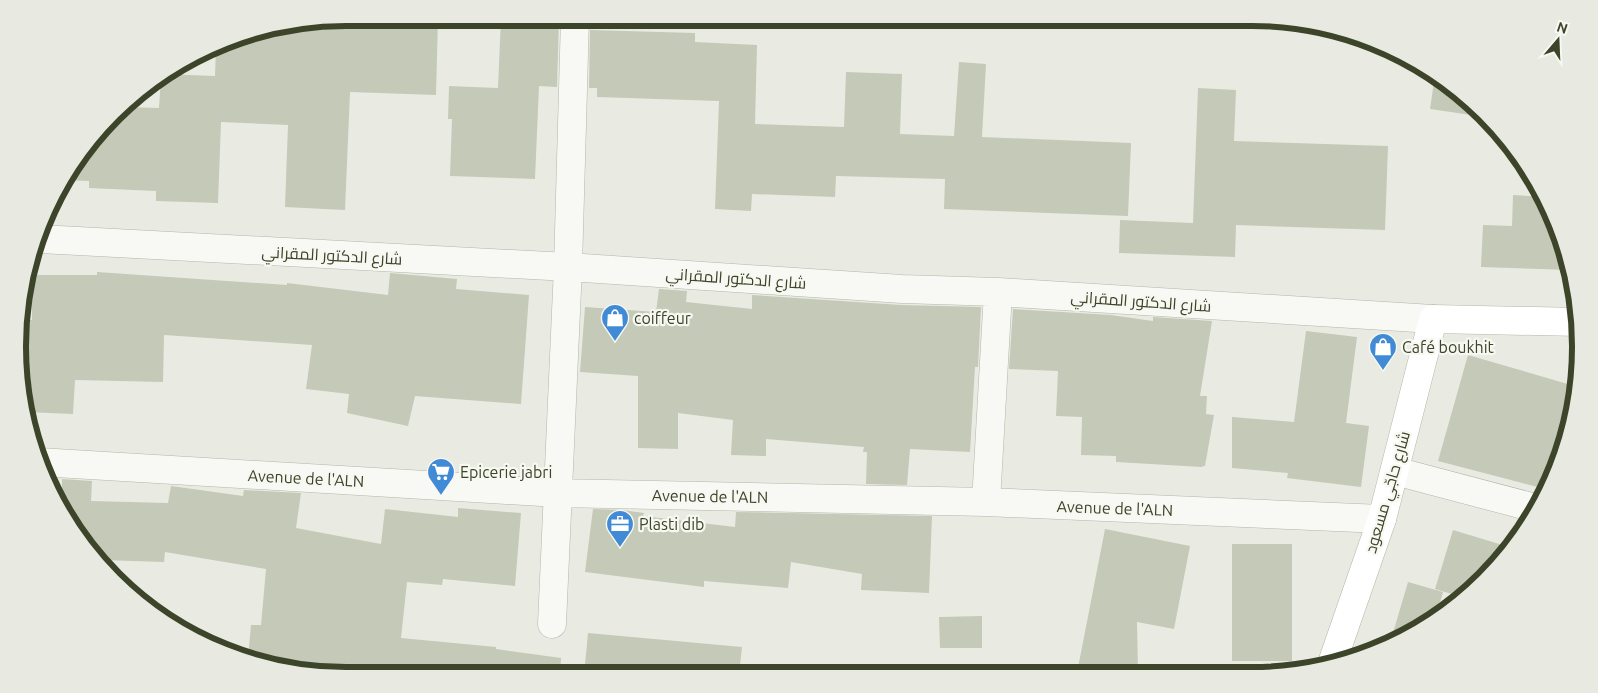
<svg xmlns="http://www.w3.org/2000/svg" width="1598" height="693" viewBox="0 0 1598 693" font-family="Ubuntu,Cairo,sans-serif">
	<rect width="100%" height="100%" fill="#e9ebe2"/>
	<path fill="#c4c9b8" d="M 346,18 L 438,18 L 436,95 L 350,92 L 345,210 L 285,207 L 288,125 L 221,122 L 218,203 L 156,201 L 156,191 L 89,188 L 89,181 L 63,180 L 123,107 L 159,108 L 161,77 L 164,74 L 215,76 L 216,46 L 240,35 Z
		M 501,18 L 559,18 L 557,87 L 539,86 L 535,179 L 450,176 L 452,119 L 448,119 L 449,86 L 498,88 Z
		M 590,30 L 695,33 L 695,42 L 757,45 L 755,124 L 844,127 L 846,72 L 902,74 L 900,134 L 954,136 L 959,62 L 986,64 L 982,137 L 1131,143 L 1128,216 L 944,209 L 945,179 L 836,176 L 835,197 L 752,194 L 751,211 L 715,209 L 719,101 L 597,97 L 597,88 L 589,88 Z
		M 1435,75 L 1469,99 L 1485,117 L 1430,109 Z
		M 1198,88 L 1236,90 L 1234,141 L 1388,146 L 1385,230 L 1236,225 L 1235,257 L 1119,253 L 1120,220 L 1193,223 Z
		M 1513,195 L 1544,197 L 1569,262 L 1571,270 L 1481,267 L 1483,225 L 1512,226 Z
		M 97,272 L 287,285 L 287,283 L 388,295 L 390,273 L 457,279 L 456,289 L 529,295 L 521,404 L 415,396 L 408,426 L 347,413 L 349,394 L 306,389 L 312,345 L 164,335 L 163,382 L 75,380 L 73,414 L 26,412 L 29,320 L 32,320 L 32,275 L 97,275 Z
		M 659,289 L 687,291 L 686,302 L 752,309 L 752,295 L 901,305 L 981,307 L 978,367 L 975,367 L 970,452 L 910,449 L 907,485 L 866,484 L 867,452 L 863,452 L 864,447 L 766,439 L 766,456 L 731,455 L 733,420 L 678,413 L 678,449 L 638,448 L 638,376 L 580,372 L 585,307 L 656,312 Z
		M 1013,309 L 1111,315 L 1153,321 L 1153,317 L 1212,321 L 1200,396 L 1207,396 L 1206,414 L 1214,415 L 1205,466 L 1203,466 L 1202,467 L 1116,462 L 1116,456 L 1081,455 L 1082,417 L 1056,416 L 1058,371 L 1009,369 Z
		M 1306,331 L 1357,337 L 1346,423 L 1369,426 L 1361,487 L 1287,478 L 1288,473 L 1232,468 L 1232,417 L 1294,422 Z
		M 1468,355 L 1578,387 L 1563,453 L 1545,489 L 1438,461 Z
		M 62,479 L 92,481 L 91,501 L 168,503 L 171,486 L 243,496 L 244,490 L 301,493 L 296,528 L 381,544 L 385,509 L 458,517 L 458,508 L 521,513 L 515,586 L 443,579 L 442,585 L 407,582 L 401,638 L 496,647 L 496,649 L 561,658 L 560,675 L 346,676 L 248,659 L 251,625 L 261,625 L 266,569 L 165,552 L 164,562 L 102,560 L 61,511 L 57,500 L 62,501 Z
		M 593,509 L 622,510 L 644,513 L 643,516 L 735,527 L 736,512 L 932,516 L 929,593 L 861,590 L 862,574 L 791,562 L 788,588 L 704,581 L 704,587 L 585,572 Z
		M 1105,529 L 1190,546 L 1174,629 L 1137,622 L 1138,673 L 1077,673 Z
		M 1453,530 L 1509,547 L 1462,597 L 1435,589 Z
		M 1232,544 L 1292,544 L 1292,661 L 1232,661 Z
		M 1408,582 L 1443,592 L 1436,616 L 1390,643 Z
		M 982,616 L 982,648 L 940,648 L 939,617 Z
		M 588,633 L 742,647 L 739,674 L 584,675 Z"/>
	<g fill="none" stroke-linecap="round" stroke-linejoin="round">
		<defs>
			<path id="street" d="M 40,239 L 568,267 L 902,289 L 998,292 L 1433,319
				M 39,462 L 558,493 L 986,502 L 1382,519
				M 1395,471 L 1535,508
				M 986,502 L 998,292
				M 552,624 L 568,267 L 575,18"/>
			<path id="secondary" d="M 1332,663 L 1382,519 L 1433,319 L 1579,322"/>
		</defs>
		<use href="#street" stroke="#b2b6a7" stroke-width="29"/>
		<use href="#secondary" stroke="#b2b6a7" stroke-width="29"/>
		<use href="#street" stroke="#f8f9f5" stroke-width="28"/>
		<use href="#secondary" stroke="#fff" stroke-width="28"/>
	</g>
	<defs>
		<symbol id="shop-pin" viewBox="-11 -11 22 30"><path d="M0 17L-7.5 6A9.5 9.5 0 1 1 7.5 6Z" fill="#418bd6" stroke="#f7f8f2"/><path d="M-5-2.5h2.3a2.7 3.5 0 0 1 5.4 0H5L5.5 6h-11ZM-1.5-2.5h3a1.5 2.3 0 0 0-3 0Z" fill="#fff"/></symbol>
		<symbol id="supermarket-pin" viewBox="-11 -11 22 30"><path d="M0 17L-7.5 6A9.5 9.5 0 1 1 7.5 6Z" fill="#418bd6" stroke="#f7f8f2"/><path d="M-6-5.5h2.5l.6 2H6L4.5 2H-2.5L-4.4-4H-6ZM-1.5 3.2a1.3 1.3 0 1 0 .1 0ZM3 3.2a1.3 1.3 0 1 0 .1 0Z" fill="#fff"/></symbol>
		<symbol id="office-pin" viewBox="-11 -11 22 30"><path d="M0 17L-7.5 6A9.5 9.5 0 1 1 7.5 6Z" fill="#418bd6" stroke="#f7f8f2"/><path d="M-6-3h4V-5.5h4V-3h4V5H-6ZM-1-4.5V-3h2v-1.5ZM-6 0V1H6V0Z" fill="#fff"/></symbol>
	</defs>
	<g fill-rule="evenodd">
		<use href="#shop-pin" x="599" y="302" width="32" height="43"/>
		<use href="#shop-pin" x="1367" y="331" width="32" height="43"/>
		<use href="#supermarket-pin" x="425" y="456" width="32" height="43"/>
		<use href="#office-pin" x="604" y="508" width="32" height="43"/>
	</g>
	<g text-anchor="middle" stroke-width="4.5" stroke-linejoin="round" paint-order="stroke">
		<g font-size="16" fill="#3c4429" stroke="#f7f8f2">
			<text transform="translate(332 255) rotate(3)" y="6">شارع الدكتور المقراني</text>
			<text transform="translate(736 278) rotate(4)" y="6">شارع الدكتور المقراني</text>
			<text transform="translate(1141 301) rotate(4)" y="6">شارع الدكتور المقراني</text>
			<text transform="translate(306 478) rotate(3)" y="6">Avenue de l'ALN</text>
			<text transform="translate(1387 492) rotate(-74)" y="6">شارع حاجّي مسعود</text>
			<text transform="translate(710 496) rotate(1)" y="6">Avenue de l'ALN</text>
			<text transform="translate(1115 508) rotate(2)" y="6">Avenue de l'ALN</text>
		</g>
		<g font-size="16" fill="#3c4429" stroke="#f7f8f2" text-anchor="start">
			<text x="634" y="324">coiffeur</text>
			<text x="1402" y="353">Café boukhit</text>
			<text x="460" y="478">Epicerie jabri</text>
			<text x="639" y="530">Plasti dib</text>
		</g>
	</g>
	<path d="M0 0H1598V693H0ZM346 26H1252A320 320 0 0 1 1572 346V347A320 320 0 0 1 1252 667H346A320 320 0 0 1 26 347V346A320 320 0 0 1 346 26Z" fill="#e8eae2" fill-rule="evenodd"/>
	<path fill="none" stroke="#3c4429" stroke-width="6" d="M346 26H1252A320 320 0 0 1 1572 346V347A320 320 0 0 1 1252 667H346A320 320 0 0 1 26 347V346A320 320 0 0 1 346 26Z"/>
	<g transform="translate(1558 40) rotate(19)" stroke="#f7f8f2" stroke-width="4" paint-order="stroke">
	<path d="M0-4L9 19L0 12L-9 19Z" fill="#3c4429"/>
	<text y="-8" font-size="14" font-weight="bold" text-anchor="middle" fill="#3c4429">N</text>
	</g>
</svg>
